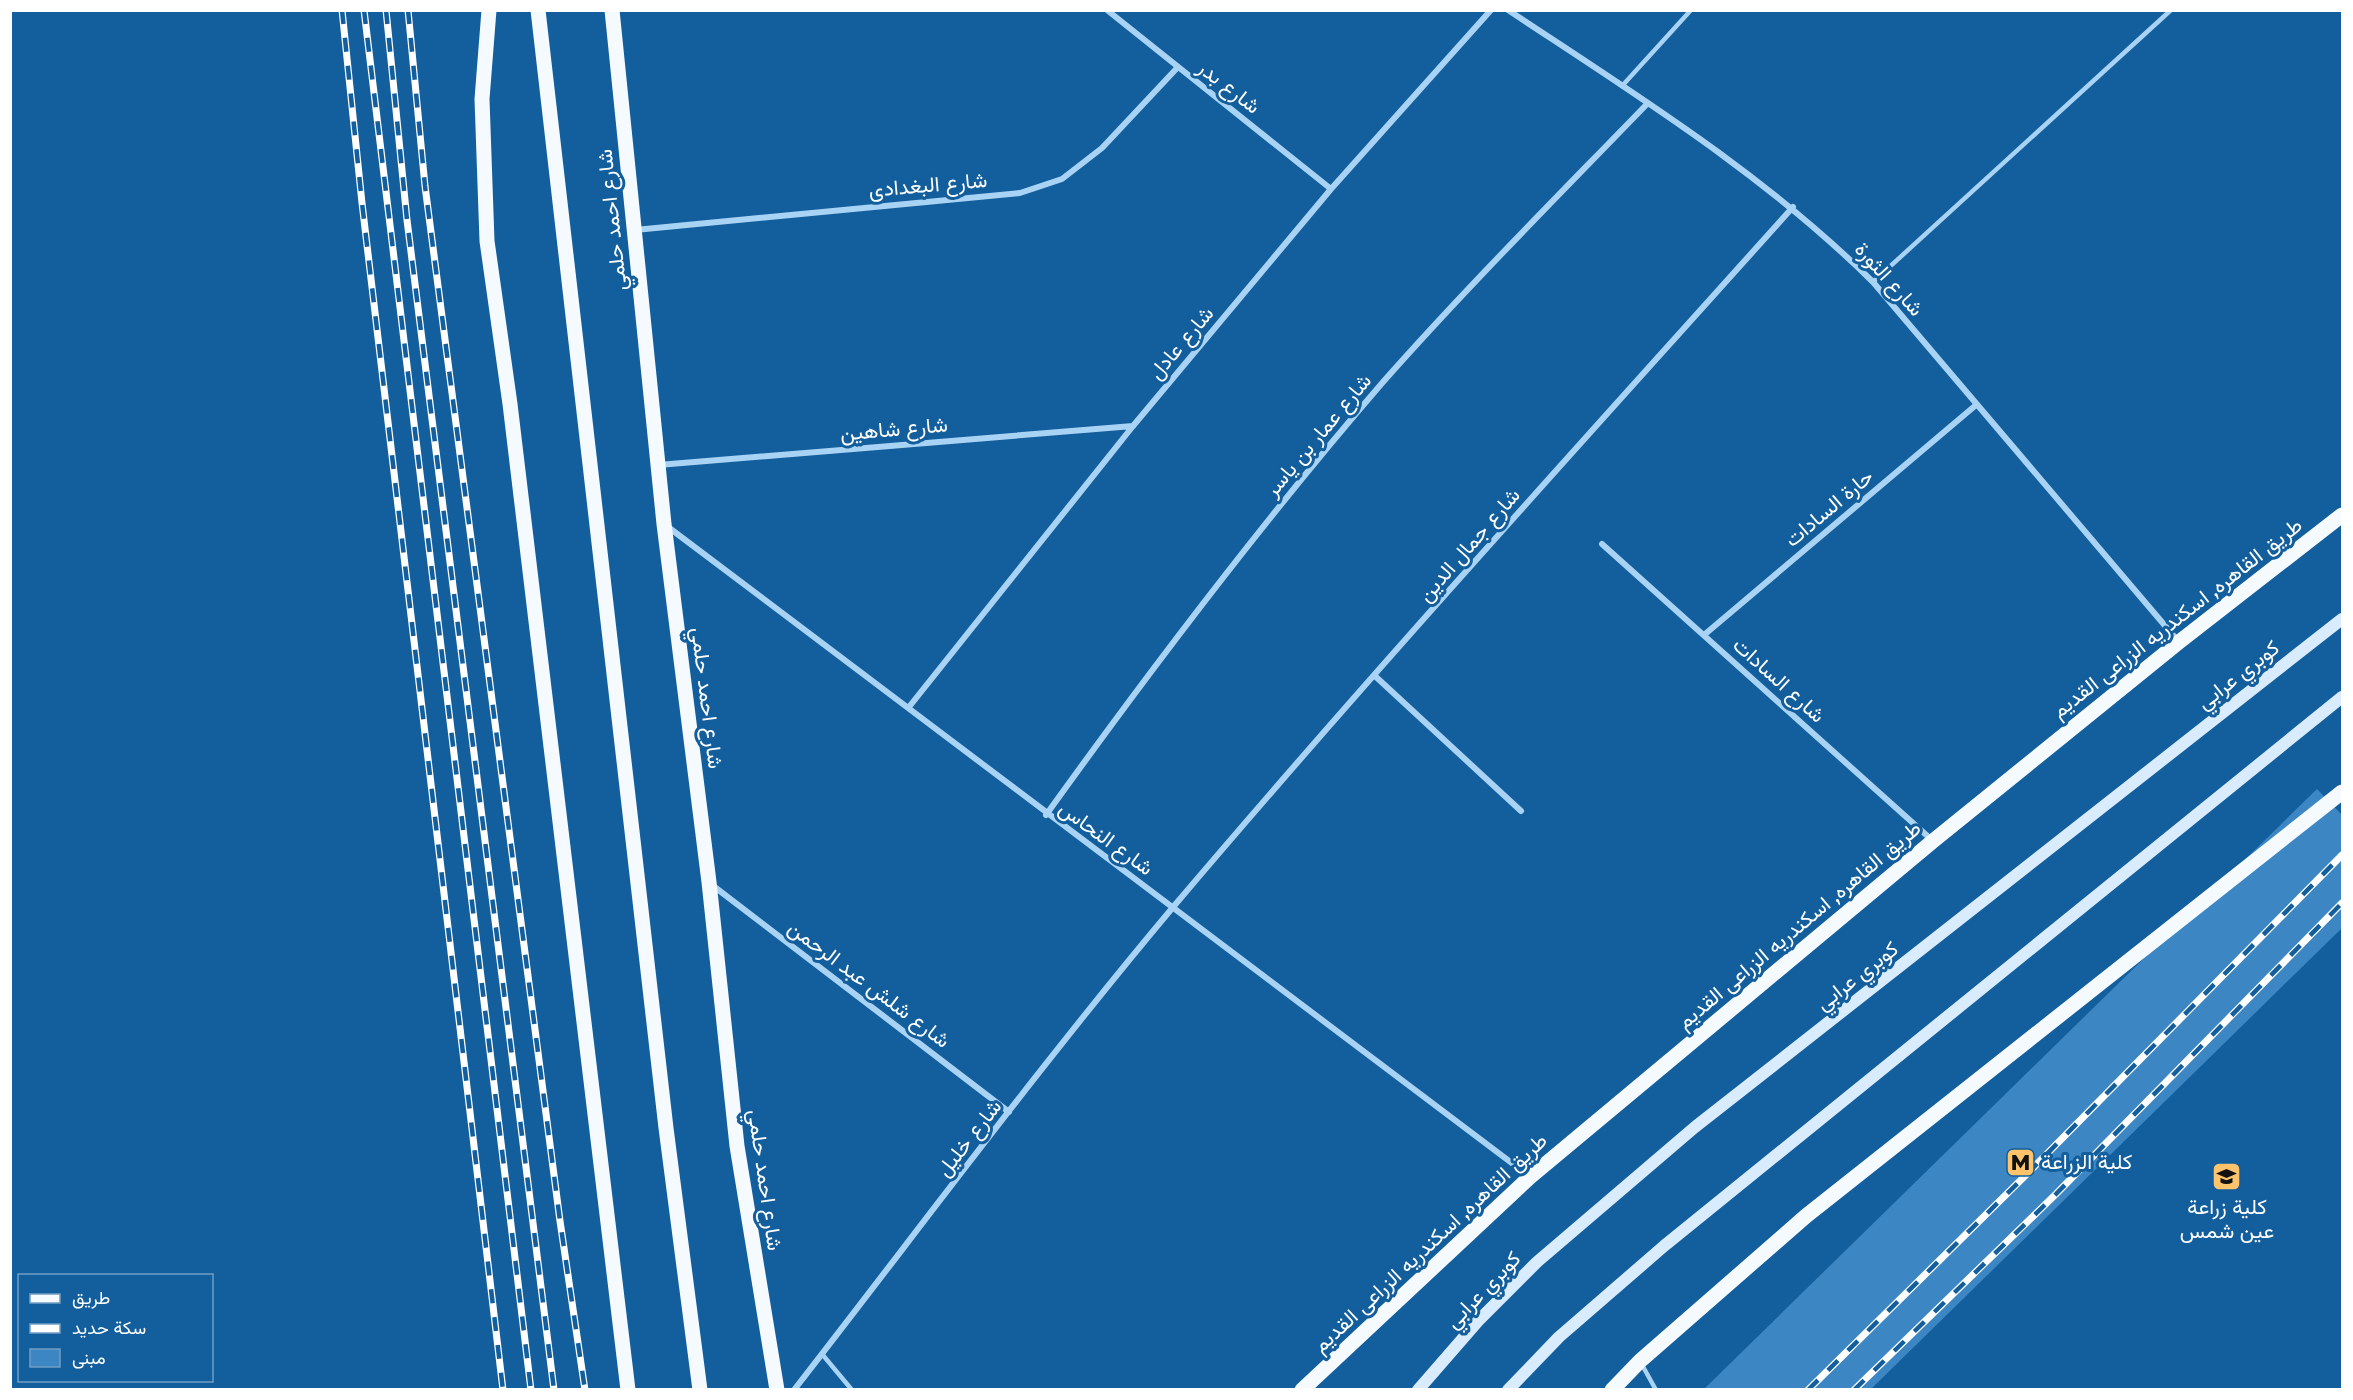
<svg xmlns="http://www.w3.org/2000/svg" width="2353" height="1400" viewBox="0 0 2353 1400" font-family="'Fira Sans',Vazirmatn,sans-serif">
	<rect width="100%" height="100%" fill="#135e9c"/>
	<path fill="#3c87c3" d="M 2317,789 L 2342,815 L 2342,928 L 1870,1390 L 1703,1390 Z"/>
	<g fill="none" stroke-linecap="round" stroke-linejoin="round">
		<path stroke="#a8d3f4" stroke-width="4.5" d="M 1622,86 L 1691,10
			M 1873,282 L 2171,10
			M 822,1354 L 852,1390
			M 1641,1363 L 1656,1390"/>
		<path stroke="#a8d3f4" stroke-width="6" d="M 1107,10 L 1331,189
			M 1508,10 C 1635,94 1764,174 1873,282 L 2178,641
			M 635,230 L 1020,193 L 1062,179 L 1102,148 L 1178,67
			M 658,465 L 1133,426
			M 668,527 L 1529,1176
			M 1602,544 L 1933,841
			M 1704,635 L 1976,405
			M 1375,676 L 1521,811
			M 909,707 L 1133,426 L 1331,189 L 1491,10
			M 1046,815 C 1153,666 1263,521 1383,382 C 1468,286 1559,195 1648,103
			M 712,885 L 1009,1112
			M 794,1390 C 920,1228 1042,1063 1174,906 C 1375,669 1585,439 1793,207"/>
		<path stroke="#d8ecfd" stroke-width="12" d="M 1418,1390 L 1478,1321 L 1537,1262 L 1695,1127 L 2342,619
			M 1508,1390 L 1559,1337 L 1664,1246 L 2342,697"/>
		<path stroke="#f5faff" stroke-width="15" d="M 489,10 L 482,99 L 487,241 L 510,404 L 628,1390
			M 538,10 L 666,1128 L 700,1390
			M 612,10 L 664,524 L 709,882 L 737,1146 L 777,1390
			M 1302,1390 L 1530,1177 L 1933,841 L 2179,642 L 2342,515
			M 1612,1390 L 1640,1361 L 1806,1216 L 2342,792"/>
		<defs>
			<path id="rail" d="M 342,10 L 362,203 L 503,1390
				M 364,10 L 531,1390
				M 386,10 L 407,220 L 554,1390
				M 408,10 L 425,186 L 560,1221 L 585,1390
				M 1808,1390 L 2030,1171 L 2342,855
				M 1854,1390 L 2056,1194 L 2342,903"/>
		</defs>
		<use href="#rail" stroke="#fff" stroke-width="7"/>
		<use href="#rail" stroke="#135e9c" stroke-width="4.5" stroke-dasharray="14" stroke-linecap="butt"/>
	</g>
	<defs>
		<symbol id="metro-square" viewBox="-11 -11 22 22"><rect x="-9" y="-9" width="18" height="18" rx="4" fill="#ffc46b" stroke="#135e9c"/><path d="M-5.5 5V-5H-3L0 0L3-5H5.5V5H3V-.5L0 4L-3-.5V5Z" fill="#111"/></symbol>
		<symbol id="university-square" viewBox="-11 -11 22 22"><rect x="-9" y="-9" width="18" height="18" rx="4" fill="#ffc46b" stroke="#135e9c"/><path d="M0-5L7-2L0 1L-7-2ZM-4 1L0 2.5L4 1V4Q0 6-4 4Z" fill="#111"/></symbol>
	</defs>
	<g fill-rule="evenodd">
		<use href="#metro-square" x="2004" y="1146" width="33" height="33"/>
		<use href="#university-square" x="2210" y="1160" width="33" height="33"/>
	</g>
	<g text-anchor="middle" stroke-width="6" stroke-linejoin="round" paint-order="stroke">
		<g font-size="21" fill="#fff" stroke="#135e9c">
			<text transform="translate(1229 87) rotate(38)" y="7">شارع بدر</text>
			<text transform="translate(928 185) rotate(-5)" y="7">شارع البغدادى</text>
			<text transform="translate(612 220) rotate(-96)" y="7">شارع احمد حلمي</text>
			<text transform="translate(1889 279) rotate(48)" y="7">شارع الثورة</text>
			<text transform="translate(1181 343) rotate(-50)" y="7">شارع عادل</text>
			<text transform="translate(894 429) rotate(-5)" y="7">شارع شاهين</text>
			<text transform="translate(1318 435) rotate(-50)" y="7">شارع عمار بن ياسر</text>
			<text transform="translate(1829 508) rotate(-40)" y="7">حارة السادات</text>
			<text transform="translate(1469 545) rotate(-49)" y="7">شارع جمال الدين</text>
			<text transform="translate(2177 618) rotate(-38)" y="7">طريق القاهره, اسكندريه الزراعى القديم</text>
			<text transform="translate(2238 675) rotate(-38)" y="7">كوبري عرابي</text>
			<text transform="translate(1779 680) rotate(42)" y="7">شارع السادات</text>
			<text transform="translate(707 698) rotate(83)" y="7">شارع احمد حلمي</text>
			<text transform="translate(1106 838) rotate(36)" y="7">شارع النحاس</text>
			<text transform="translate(1799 925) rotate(-40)" y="7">طريق القاهره, اسكندريه الزراعى القديم</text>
			<text transform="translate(1857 976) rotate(-38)" y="7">كوبري عرابي</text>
			<text transform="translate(869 984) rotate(37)" y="7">شارع شلش عبد الرحمن</text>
			<text transform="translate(969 1138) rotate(-52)" y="7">شارع خليل</text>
			<text transform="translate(765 1180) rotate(82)" y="7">شارع احمد حلمي</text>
			<text transform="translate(1430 1243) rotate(-43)" y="7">طريق القاهره, اسكندريه الزراعى القديم</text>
			<text transform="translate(1483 1290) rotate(-46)" y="7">كوبري عرابي</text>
		</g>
		<g font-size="21" fill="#fff" stroke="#135e9c" text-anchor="start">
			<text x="2041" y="1169">كلية الزراعة</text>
			<text x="2227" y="1214" text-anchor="middle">كلية زراعة<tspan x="2227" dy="24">عين شمس</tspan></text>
		</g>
	</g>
	<rect width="2353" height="1400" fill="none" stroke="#ffffff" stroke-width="24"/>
	<rect x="18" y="1274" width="195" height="108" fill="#135e9c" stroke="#719ec4" stroke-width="1.5"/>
	<rect x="30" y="1294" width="30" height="9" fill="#f5faff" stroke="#719ec4" stroke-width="1.5"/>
	<text x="72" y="1304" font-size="18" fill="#ffffff">طريق</text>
	<rect x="30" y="1324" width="30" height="9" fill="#ffffff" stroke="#719ec4" stroke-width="1.5"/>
	<text x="72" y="1334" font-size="18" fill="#ffffff">سكة حديد</text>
	<rect x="30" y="1349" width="30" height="18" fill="#3c87c3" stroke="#719ec4" stroke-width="1.5"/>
	<text x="72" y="1364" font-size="18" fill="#ffffff">مبنى</text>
</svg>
